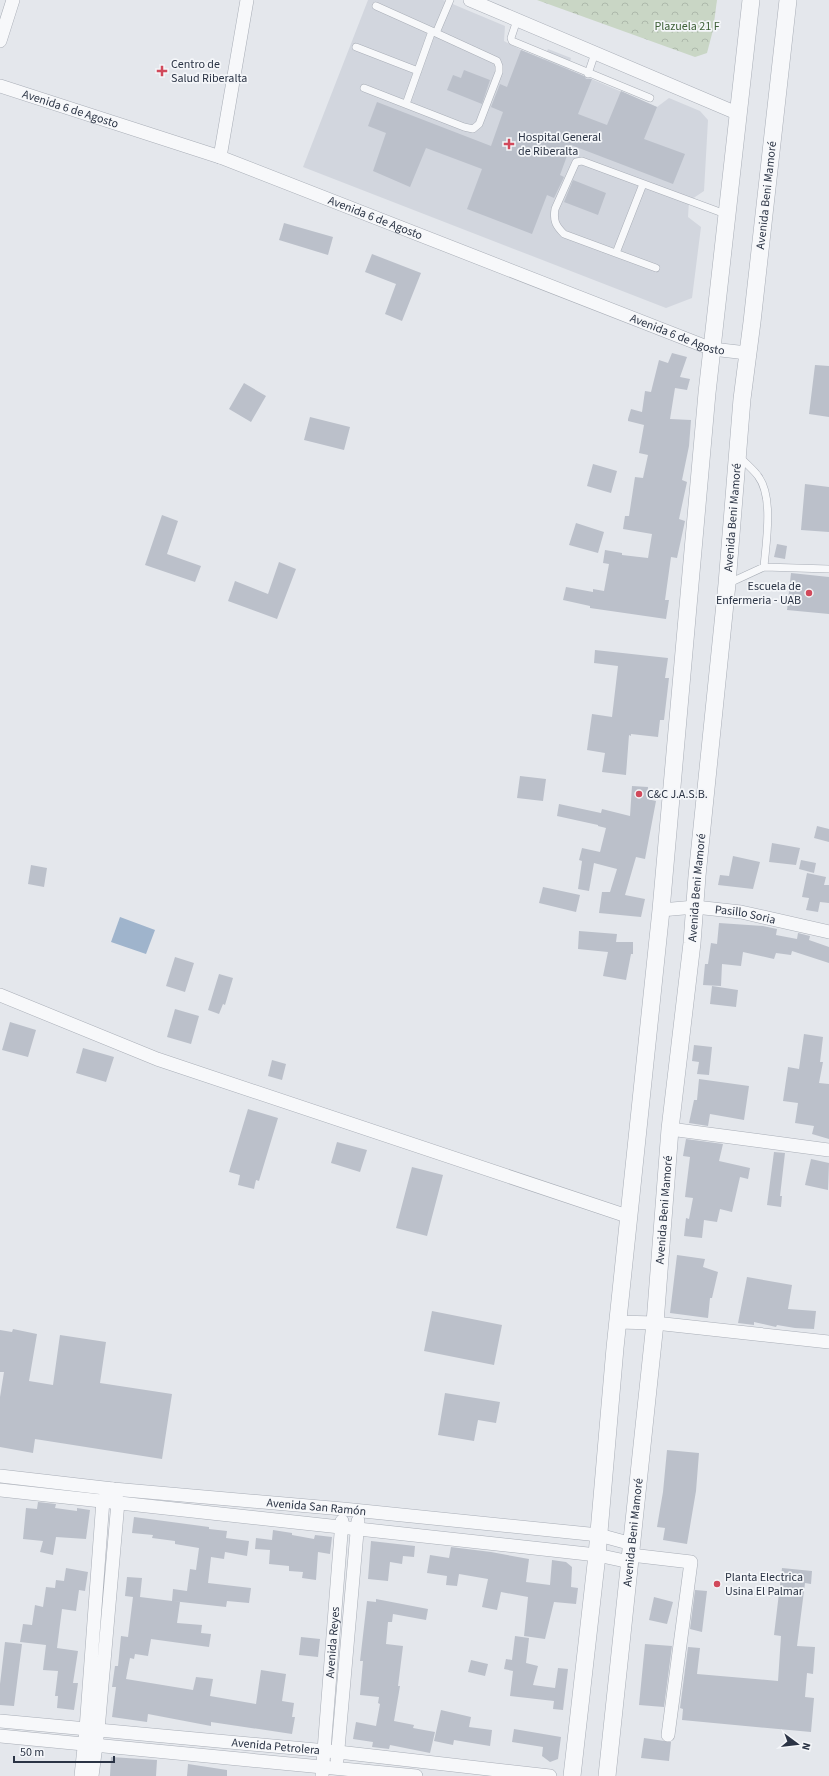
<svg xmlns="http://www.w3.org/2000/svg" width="829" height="1776" viewBox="0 0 829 1776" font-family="'Source Sans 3',sans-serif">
	<defs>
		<pattern id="park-crowns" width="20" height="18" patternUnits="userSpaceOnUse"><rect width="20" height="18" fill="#c9d6c5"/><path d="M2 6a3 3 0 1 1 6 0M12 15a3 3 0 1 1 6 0" fill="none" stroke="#adb8ab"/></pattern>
	</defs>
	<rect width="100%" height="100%" fill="#e4e7ec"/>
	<path fill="#d2d6de" d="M 368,0 L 443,0 L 505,26 L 504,41 L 521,50 L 544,59 L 548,49 L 571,58 L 568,69 L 657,107 L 669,98 L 700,111 L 708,120 L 704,191 L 689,201 L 688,217 L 701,227 L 692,298 L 666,308 L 303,167 Z"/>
	<path fill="url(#park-crowns)" d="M 537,0 L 717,0 L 713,30 L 707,53 L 695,57 Z"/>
	<path fill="#9fb4cc" d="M 120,917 L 155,930 L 146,954 L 111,942 Z"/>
	<path fill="#bbc0ca" d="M 521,50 L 584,76 L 586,79 L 592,79 L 578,114 L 607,125 L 621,91 L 657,107 L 644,139 L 685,154 L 673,184 L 571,145 L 560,175 L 564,177 L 554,198 L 547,195 L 532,234 L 467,209 L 482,169 L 426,148 L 410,187 L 373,171 L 386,133 L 368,126 L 377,102 L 491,146 L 503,112 L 491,107 L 500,84 L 507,87 Z
		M 464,70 L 490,80 L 482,104 L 447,90 L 453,75 L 461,78 Z
		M 573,180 L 606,193 L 598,215 L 564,202 Z
		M 284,223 L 333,237 L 328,255 L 279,240 Z
		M 372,254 L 421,273 L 402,321 L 385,314 L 396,284 L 365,272 Z
		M 672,353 L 687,357 L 680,377 L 690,379 L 687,390 L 675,388 L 670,419 L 691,420 L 689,446 L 682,480 L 687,482 L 679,519 L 685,521 L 677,558 L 671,557 L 665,600 L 669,600 L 666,619 L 590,608 L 590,606 L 563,600 L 566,587 L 593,592 L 593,589 L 604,591 L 609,564 L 603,563 L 605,550 L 622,553 L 622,555 L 648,558 L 652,534 L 623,529 L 625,516 L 629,516 L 635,477 L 643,478 L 648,455 L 639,453 L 644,425 L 628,421 L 628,419 L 631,409 L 642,412 L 645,391 L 651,392 L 659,360 L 668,363 Z
		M 815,365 L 829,366 L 829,417 L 809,414 Z
		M 244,383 L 266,396 L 251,422 L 229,409 Z
		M 310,417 L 350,427 L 344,450 L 304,440 Z
		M 593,464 L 617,471 L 611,493 L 587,486 Z
		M 805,484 L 829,487 L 829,532 L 801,530 Z
		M 162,515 L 178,521 L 167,554 L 201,566 L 195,582 L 145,565 Z
		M 576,523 L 604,532 L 598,553 L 569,545 Z
		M 777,544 L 787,546 L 785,559 L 774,557 Z
		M 279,562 L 296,569 L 277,619 L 228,601 L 235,581 L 268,594 Z
		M 791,573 L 829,577 L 829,614 L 787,610 Z
		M 595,650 L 668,658 L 665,678 L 669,678 L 664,720 L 660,720 L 658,737 L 631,734 L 631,736 L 629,735 L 626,775 L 602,772 L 605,753 L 587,750 L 592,714 L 612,717 L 618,666 L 594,663 Z
		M 520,776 L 546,779 L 543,801 L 517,798 Z
		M 632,786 L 648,787 L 647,799 L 656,801 L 645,859 L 636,857 L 625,895 L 645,899 L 641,917 L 599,913 L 602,892 L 610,892 L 617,869 L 594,863 L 589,891 L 578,889 L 582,861 L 579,860 L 582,848 L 600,852 L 606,828 L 598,826 L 598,825 L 557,816 L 559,804 L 601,813 L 602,809 L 630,816 Z
		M 817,826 L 829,829 L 829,842 L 814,838 Z
		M 772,843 L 800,848 L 796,865 L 769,862 Z
		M 733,856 L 760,862 L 753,889 L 718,885 L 720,875 L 729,876 Z
		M 801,860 L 816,863 L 814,873 L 799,869 Z
		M 31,865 L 47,868 L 44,887 L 28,884 Z
		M 807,873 L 826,877 L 824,885 L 829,885 L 829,903 L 820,902 L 818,912 L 806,910 L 809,898 L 802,897 Z
		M 543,887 L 580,895 L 576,912 L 539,903 Z
		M 719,923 L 763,926 L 777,929 L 776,935 L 797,939 L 798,933 L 810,936 L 809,940 L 829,947 L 829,963 L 792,951 L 791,955 L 776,953 L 774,959 L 743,952 L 741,966 L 722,964 L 721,986 L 703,985 L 705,964 L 708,964 L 711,943 L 717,944 Z
		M 579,931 L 617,934 L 616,942 L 633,942 L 633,954 L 631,954 L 626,980 L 603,976 L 608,952 L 578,949 Z
		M 175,957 L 194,963 L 185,992 L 166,986 Z
		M 219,974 L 233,978 L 225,1005 L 223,1004 L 219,1014 L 208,1010 Z
		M 712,986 L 738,990 L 736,1007 L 710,1004 Z
		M 175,1009 L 199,1016 L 191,1044 L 167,1037 Z
		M 10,1022 L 36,1030 L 28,1057 L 2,1050 Z
		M 804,1034 L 823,1037 L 820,1062 L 823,1062 L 819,1083 L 829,1084 L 829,1139 L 812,1134 L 814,1126 L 795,1123 L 798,1103 L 783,1101 L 788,1067 L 799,1069 Z
		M 694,1045 L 712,1047 L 709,1075 L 697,1074 L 699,1062 L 692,1061 Z
		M 83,1048 L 114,1057 L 106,1082 L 76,1073 Z
		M 272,1060 L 286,1064 L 282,1080 L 268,1076 Z
		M 699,1079 L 749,1086 L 744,1120 L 710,1114 L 708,1126 L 689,1123 L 694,1100 L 697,1100 Z
		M 248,1109 L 278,1118 L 259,1181 L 256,1180 L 254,1189 L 238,1185 L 240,1175 L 229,1172 Z
		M 686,1139 L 723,1144 L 719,1161 L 750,1168 L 748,1179 L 740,1177 L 732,1212 L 720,1209 L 717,1222 L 704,1220 L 702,1238 L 684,1236 L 686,1218 L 689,1219 L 693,1198 L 685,1197 L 690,1157 L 683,1156 Z
		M 337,1142 L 367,1150 L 360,1172 L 331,1163 Z
		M 774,1152 L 785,1153 L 780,1196 L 782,1196 L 781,1207 L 767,1205 Z
		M 811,1159 L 829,1163 L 828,1190 L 805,1185 Z
		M 412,1167 L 443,1175 L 427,1236 L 396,1228 Z
		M 677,1255 L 705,1259 L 703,1267 L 718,1272 L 712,1298 L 710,1298 L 708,1318 L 670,1313 Z
		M 747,1277 L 792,1285 L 788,1309 L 816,1311 L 814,1329 L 795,1328 L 777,1325 L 776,1327 L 754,1322 L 754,1325 L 738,1323 Z
		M 432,1311 L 502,1325 L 494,1365 L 424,1351 Z
		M 13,1329 L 37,1334 L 29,1381 L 53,1385 L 60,1335 L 106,1342 L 100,1383 L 172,1394 L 162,1459 L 35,1439 L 33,1453 L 0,1447 L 0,1397 L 4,1372 L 0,1372 L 0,1330 L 12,1332 Z
		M 445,1393 L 500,1402 L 496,1423 L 478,1420 L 474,1441 L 438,1435 Z
		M 667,1450 L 699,1453 L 696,1491 L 687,1544 L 663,1540 L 665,1528 L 657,1527 L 663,1492 Z
		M 38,1502 L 56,1504 L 55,1508 L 77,1511 L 77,1508 L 90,1510 L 86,1539 L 56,1537 L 53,1555 L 40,1552 L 43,1541 L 23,1539 L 26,1508 L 37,1509 Z
		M 134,1517 L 209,1527 L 209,1529 L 227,1531 L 226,1538 L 249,1541 L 247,1556 L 225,1552 L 224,1559 L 211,1557 L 208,1583 L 251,1588 L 249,1603 L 227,1601 L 226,1607 L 172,1601 L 173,1589 L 187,1591 L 190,1569 L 196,1570 L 199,1548 L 175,1544 L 175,1541 L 152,1538 L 153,1535 L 132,1533 Z
		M 273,1530 L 292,1533 L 292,1535 L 314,1539 L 315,1535 L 332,1537 L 330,1554 L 318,1552 L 316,1580 L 302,1578 L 303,1572 L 289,1571 L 289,1566 L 269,1564 L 270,1550 L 255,1549 L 256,1538 L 272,1540 Z
		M 371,1541 L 415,1546 L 414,1557 L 403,1556 L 402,1564 L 390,1562 L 388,1581 L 368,1579 Z
		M 451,1547 L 491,1552 L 529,1559 L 526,1582 L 550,1585 L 552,1560 L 566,1562 L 572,1567 L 571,1587 L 578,1588 L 576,1604 L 554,1602 L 545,1639 L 524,1636 L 528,1597 L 501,1592 L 497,1610 L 482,1607 L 488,1579 L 459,1574 L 457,1586 L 446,1585 L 447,1576 L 427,1573 L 430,1555 L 449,1558 Z
		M 66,1568 L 88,1572 L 85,1591 L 79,1590 L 76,1611 L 62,1609 L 57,1648 L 78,1651 L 73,1683 L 78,1683 L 74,1710 L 57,1708 L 58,1696 L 55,1696 L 58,1671 L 43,1670 L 46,1645 L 20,1642 L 23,1624 L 32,1625 L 35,1605 L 43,1607 L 46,1587 L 55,1588 L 56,1580 L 64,1581 Z
		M 782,1568 L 812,1571 L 811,1584 L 805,1583 L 797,1646 L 815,1647 L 813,1674 L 807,1673 L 805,1697 L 814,1698 L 811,1732 L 682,1720 L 683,1709 L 680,1708 L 688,1647 L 700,1648 L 697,1674 L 778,1681 L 781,1636 L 774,1635 Z
		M 127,1577 L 142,1578 L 140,1597 L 180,1602 L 177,1623 L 202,1625 L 201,1633 L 211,1634 L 209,1647 L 151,1639 L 148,1656 L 135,1654 L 134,1659 L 130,1658 L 126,1679 L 193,1690 L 196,1677 L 213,1679 L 210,1696 L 256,1704 L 261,1670 L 286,1674 L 282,1701 L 294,1703 L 292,1717 L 295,1717 L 292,1734 L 211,1722 L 211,1726 L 148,1714 L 147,1722 L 112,1717 L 116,1687 L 112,1687 L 115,1666 L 118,1666 L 121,1636 L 128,1637 L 133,1597 L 125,1596 Z
		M 695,1590 L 707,1591 L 702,1632 L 690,1629 Z
		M 654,1597 L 673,1602 L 667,1624 L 649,1620 Z
		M 376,1599 L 428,1609 L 426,1620 L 393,1614 L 392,1622 L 388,1622 L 386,1644 L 403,1646 L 398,1686 L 400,1686 L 394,1721 L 414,1725 L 413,1728 L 435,1732 L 430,1753 L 390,1745 L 389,1749 L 372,1747 L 373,1742 L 353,1739 L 356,1722 L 376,1726 L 380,1704 L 378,1703 L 379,1697 L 360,1695 L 363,1661 L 360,1661 L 367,1601 L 376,1602 Z
		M 515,1636 L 529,1638 L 526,1663 L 538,1666 L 533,1685 L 555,1688 L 558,1668 L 568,1669 L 563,1710 L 553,1709 L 554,1701 L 510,1696 L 513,1671 L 504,1669 L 506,1659 L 512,1660 Z
		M 301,1637 L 320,1639 L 318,1657 L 299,1655 Z
		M 5,1642 L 22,1644 L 14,1706 L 0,1705 L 0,1684 Z
		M 645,1644 L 672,1646 L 664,1707 L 639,1705 Z
		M 471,1660 L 488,1664 L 485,1676 L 468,1672 Z
		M 441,1710 L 471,1717 L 469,1727 L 492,1730 L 490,1746 L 454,1740 L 453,1745 L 434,1741 Z
		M 514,1729 L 561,1737 L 558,1759 L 550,1762 L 542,1756 L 543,1747 L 512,1742 Z
		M 644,1738 L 671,1742 L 669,1761 L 641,1758 Z
		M 111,1757 L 157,1760 L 156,1776 L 110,1776 Z
		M 188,1764 L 227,1770 L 227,1776 L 187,1776 Z"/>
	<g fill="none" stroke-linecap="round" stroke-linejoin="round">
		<defs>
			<path id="service" d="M 376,6 L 434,32
				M 517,20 L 511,38 L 512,41 L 650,98
				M 356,47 L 418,71
				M 588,74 L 595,53
				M 364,88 L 464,127 L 473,129 L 479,124 L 499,72 L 499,66 L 497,61 L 436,33 L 450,0
				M 406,104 L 432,31
				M 616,253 L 643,184
				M 656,268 L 564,234 C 556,226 553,221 555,209 L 576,162 L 582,161 L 728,215
				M 739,456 C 745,463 753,469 758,476 C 774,497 766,542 764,567
				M 727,584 L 764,567 L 829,569"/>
			<g id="minor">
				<path d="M 470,0 L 739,114"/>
				<path d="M 0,41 L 13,0"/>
				<path id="s1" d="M 0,86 L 220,157 L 712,349 L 747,353"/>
				<path d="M 220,157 L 247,0"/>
				<path id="s2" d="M 661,910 L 695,907 L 741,912 L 829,932"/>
				<path d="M 0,995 L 157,1059 L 630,1217"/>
				<path d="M 670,1129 L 829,1150"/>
				<path d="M 618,1322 L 655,1323 L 829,1342"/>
				<path id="s3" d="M 0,1476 L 113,1489 L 343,1509 L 599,1535 L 632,1544"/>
				<path d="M 0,1490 L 597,1555 L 630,1562"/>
				<path d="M 631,1555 L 691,1562 L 668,1735"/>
				<path id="s4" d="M 0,1721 L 338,1752 L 550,1776"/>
				<path d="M 0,1736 L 416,1776"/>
				<path d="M 337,1760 L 358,1521"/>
				<path d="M 81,1776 L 86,1729 L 103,1500 L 113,1489 L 118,1502 L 98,1730 L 92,1776"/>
				<path id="s5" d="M 322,1776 L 342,1521"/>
			</g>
			<g id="tertiary">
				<path d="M 572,1776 L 597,1555 L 615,1348 L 661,910 L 707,393 L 751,0"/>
				<path id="s6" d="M 607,1776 L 655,1323 L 670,1129 L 692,943 L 697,876 L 727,584 L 742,399 L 752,322 L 788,0"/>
			</g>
		</defs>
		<use href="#service" stroke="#a9aeb7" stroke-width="8"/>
		<use href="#minor" stroke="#a9aeb7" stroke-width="14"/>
		<use href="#tertiary" stroke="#a9aeb7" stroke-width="18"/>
		<use href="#service" stroke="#f7f8fa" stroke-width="7"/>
		<use href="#minor" stroke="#f7f8fa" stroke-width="13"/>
		<use href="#tertiary" stroke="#f7f8fa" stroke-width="17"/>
	</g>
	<g fill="#d1495b" stroke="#f4f6f9" stroke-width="1.5">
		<path d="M160 65h4v4h4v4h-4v4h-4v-4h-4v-4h4z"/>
		<path d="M507 138h4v4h4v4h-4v4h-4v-4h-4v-4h4z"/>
		<circle cx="809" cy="593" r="4"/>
		<circle cx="639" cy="794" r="4"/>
		<circle cx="717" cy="1584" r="4"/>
	</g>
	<g text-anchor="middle" stroke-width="3.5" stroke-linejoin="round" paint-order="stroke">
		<g font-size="12" fill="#3f6138" stroke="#f4f6f9">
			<text x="687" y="30">Plazuela 21 F</text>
		</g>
		<g font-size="12" fill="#2b3445" stroke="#f4f6f9" text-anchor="start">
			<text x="171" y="68">Centro de<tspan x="171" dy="14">Salud Riberalta</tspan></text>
			<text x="518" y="141">Hospital General<tspan x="518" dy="14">de Riberalta</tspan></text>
			<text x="801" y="590" text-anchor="end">Escuela de<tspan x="801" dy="14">Enfermeria - UAB</tspan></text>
			<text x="647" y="798">C&amp;C J.A.S.B.</text>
			<text x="725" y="1581">Planta Electrica<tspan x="725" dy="14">Usina El Palmar</tspan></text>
		</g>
		<g font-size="12" fill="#2b3445" stroke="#f4f6f9">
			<text dy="4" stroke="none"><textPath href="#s1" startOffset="74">Avenida 6 de Agosto</textPath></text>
			<text dy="4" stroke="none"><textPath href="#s6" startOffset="1589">Avenida Beni Mamoré</textPath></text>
			<text dy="4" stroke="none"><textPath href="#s1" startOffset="398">Avenida 6 de Agosto</textPath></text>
			<text dy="4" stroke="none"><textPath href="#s1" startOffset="722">Avenida 6 de Agosto</textPath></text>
			<text dy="4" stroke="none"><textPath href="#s6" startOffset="1265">Avenida Beni Mamoré</textPath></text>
			<text dy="4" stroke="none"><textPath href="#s6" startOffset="893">Avenida Beni Mamoré</textPath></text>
			<text dy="4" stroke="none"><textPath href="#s2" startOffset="85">Pasillo Soria</textPath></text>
			<text dy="4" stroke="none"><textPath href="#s6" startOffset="569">Avenida Beni Mamoré</textPath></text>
			<text dy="4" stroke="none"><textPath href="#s3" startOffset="318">Avenida San Ramón</textPath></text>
			<text dy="4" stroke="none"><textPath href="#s6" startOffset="245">Avenida Beni Mamoré</textPath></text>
			<text dy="4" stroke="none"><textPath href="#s5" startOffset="134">Avenida Reyes</textPath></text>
			<text dy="4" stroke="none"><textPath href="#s4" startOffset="277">Avenida Petrolera</textPath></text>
		</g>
	</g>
	<g transform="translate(797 1744) rotate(105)" stroke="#f4f6f9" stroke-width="3" paint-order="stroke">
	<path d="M0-3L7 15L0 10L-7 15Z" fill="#2b3445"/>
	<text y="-6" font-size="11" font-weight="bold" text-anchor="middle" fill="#2b3445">N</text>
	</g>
	<path d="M14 1756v6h100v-6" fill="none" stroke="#2b3445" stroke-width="2"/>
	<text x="20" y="1756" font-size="12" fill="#2b3445" stroke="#f4f6f9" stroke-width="3" paint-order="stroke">50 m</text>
</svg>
